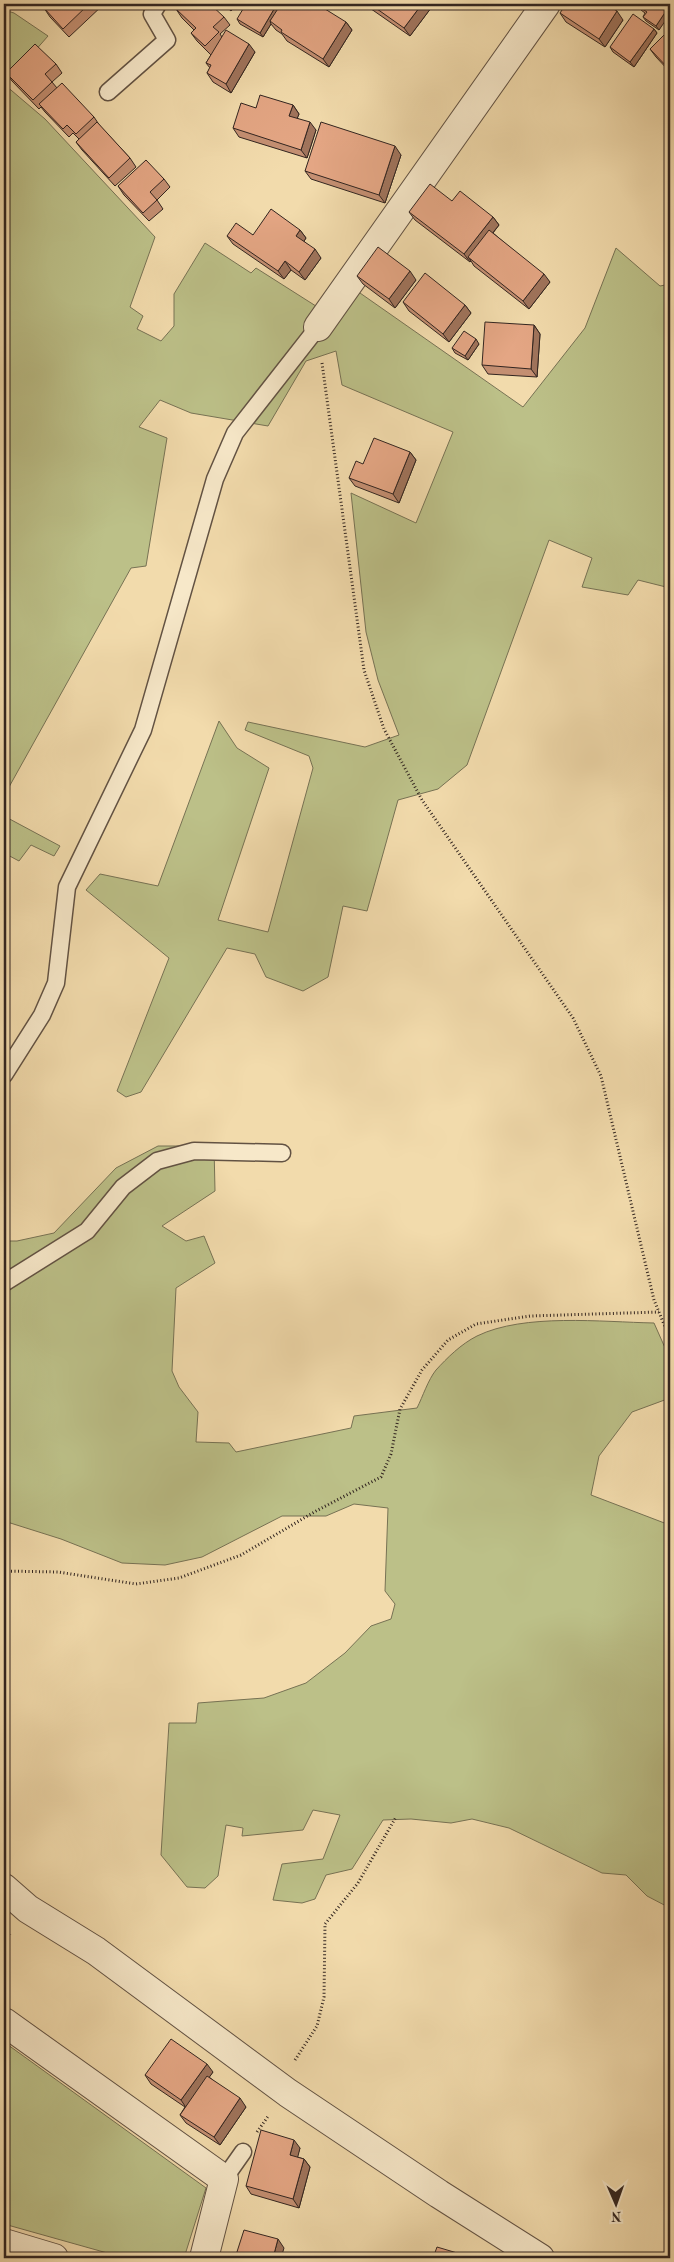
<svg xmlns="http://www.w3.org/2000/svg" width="674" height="2262" viewBox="0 0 674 2262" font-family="'Old Standard TT',serif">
	<rect width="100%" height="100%" fill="#f2dbac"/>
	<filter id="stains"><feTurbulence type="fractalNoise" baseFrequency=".004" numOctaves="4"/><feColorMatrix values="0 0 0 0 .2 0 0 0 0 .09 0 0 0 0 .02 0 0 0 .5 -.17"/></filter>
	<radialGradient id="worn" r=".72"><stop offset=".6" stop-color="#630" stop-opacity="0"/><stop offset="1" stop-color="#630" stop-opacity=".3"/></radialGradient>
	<path fill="#bcc088" stroke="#777254" d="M 4,10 L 14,13 L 48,36 L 5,85 L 45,119 L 155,237 L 130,307 L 143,316 L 137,329 L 161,341 L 174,326 L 174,294 L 205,243 L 251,273 L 256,268 L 319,308 L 340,279 L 523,407 L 585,328 L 616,248 L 660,286 L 670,284 L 670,588 L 638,580 L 628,595 L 582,587 L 592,558 L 549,540 L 467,765 L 438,789 L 398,800 L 367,911 L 343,906 L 328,977 L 303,991 L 266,977 L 255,954 L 227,948 L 141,1092 L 126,1097 L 117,1091 L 169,958 L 86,890 L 100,874 L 158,886 L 219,721 L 237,748 L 269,768 L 218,920 L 268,932 L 313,768 L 309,756 L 245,730 L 248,722 L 365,747 L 399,735 L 378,680 L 366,632 L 351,493 L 416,523 L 453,432 L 342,385 L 336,351 L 306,361 L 268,426 L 191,413 L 160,400 L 139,427 L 167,438 L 146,566 L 131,568 L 4,796 Z
		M 4,816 L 60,846 L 54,856 L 31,845 L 19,861 L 4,853 Z
		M 158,1146 L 214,1146 L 215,1191 L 162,1226 L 186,1241 L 204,1236 L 215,1263 L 176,1288 L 172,1371 L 179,1387 L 198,1412 L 196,1442 L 229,1443 L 236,1452 L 351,1428 L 354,1416 L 417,1408 C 423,1396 428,1380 436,1370 C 447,1358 461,1344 477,1336 C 524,1313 602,1322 654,1323 L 670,1359 L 670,1398 L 632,1412 L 599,1456 L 591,1495 L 667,1524 L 670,1531 L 670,1908 L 647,1896 L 626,1875 L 602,1873 L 509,1828 L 472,1819 L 451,1823 L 411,1819 L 383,1820 L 352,1869 L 326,1875 L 315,1899 L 302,1903 L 273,1900 L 282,1864 L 323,1859 L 340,1815 L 313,1810 L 303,1830 L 242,1836 L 243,1828 L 226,1825 L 218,1876 L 205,1888 L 187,1887 L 161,1855 L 169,1723 L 196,1723 L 198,1703 L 264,1698 L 306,1683 L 345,1653 L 371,1626 L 391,1619 L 395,1604 L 385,1591 L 388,1508 L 354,1504 L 326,1516 L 282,1516 L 202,1557 L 165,1565 L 122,1563 L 61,1539 L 4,1521 L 4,1241 L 17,1241 L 54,1233 L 116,1168 Z
		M 4,2042 L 206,2188 L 184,2258 L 125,2258 L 4,2224 Z"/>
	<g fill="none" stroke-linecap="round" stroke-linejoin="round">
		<defs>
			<path id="lane" d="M 108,92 L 167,40 L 152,14 L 158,4
				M 4,1075 L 42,1015 L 56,983 L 67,887 L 143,730 L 215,479 L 235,433 L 318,327
				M 4,1283 L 87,1231 L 123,1187 L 157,1161 L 194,1151 L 282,1153
				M 224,2179 L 243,2152"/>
			<path id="street" d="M 318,327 L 546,4
				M 4,1888 L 28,1909 L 96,1951 L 288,2093 L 439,2194 L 540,2258
				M 4,2022 L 224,2179 L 204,2258
				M 4,2243 L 54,2258"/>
		</defs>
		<use href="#lane" stroke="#625243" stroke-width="19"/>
		<use href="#street" stroke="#625243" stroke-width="30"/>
		<path stroke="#322520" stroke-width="3" stroke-dasharray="1 2.5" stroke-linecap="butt" d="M 322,363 L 364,670 L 384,729 L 422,800 L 573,1018 L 601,1076 L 654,1300 L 670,1339
			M 4,1571 L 58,1572 L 136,1584 L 179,1578 L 241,1555 L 316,1511 L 381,1477 L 391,1454 L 400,1409 L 422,1370 L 448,1340 L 476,1324 L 530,1316 L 659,1312
			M 4,1943 L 10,1934
			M 295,2060 L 317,2026 L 324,1997 L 325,1924 L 358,1883 L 396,1817
			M 257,2132 L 269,2115"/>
		<use href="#lane" stroke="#f7e8c9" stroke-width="16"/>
		<use href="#street" stroke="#f7e8c9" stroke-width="28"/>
	</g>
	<path fill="#c48f72" stroke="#322520" d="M 49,4 L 104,4 L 69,37 L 50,17 L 44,8 Z
		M 223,4 L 238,4 L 231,11 Z
		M 364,4 L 434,4 L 410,36 Z
		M 670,4 L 659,30 L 646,21 L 643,17 L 645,13 L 641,10 L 638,6 Z
		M 176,9 L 224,17 L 230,25 L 220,34 L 222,37 L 255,52 L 231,93 L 213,82 L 207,73 L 210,68 L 206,63 L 211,55 L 197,41 L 191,33 L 194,30 L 182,18 Z
		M 560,13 L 623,20 L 605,47 L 566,22 Z
		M 237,19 L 346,22 L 352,30 L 329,67 L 287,41 L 282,34 L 276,30 L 271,24 L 263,37 L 240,24 Z
		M 654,29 L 657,33 L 634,67 L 613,52 L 610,47 Z
		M 670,29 L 670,72 L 656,57 L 650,49 Z
		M 56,64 L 62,73 L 52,82 L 57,88 L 94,117 L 100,126 L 130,158 L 136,167 L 115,186 L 82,150 L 76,142 L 79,139 L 73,133 L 69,137 L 45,112 L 41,107 L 39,109 L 12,81 L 6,73 Z
		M 293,105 L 299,114 L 297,118 L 316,130 L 307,158 L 239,137 L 233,128 L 256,108 Z
		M 401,155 L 385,203 L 311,179 L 305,171 Z
		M 164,179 L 170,187 L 157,200 L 163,209 L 149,221 L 124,195 L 118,186 Z
		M 452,201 L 493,217 L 499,225 L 493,233 L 550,282 L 529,309 L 474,266 L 471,261 L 470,262 L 415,220 L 409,212 Z
		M 300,230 L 306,238 L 304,241 L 321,258 L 305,280 L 291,270 L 284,279 L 233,244 L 227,236 L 253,235 Z
		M 357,276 L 416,280 L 395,308 L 363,284 Z
		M 403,302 L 465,305 L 471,313 L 449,342 L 409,311 Z
		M 534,325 L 540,334 L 537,377 L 488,374 L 482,365 Z
		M 479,344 L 468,360 L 455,353 L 452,348 Z
		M 410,452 L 416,460 L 399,503 L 355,486 L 349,478 L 363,464 Z
		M 213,2072 L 209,2077 L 246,2107 L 220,2145 L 186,2123 L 180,2115 L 185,2107 L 151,2084 L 145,2075 Z
		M 300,2148 L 297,2157 L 304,2159 L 310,2167 L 299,2208 L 251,2194 L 246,2186 Z"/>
	<path fill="#a0745c" stroke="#322520" d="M 277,4 L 283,4 L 270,21 L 271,24 L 263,37 L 260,33 Z
		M 422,4 L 434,4 L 410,36 L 404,28 Z
		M 670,5 L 670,14 L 659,30 L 656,26 Z
		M 617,11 L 623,20 L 605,47 L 599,39 Z
		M 346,22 L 352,30 L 329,67 L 323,59 Z
		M 654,29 L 657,33 L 634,67 L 630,62 Z
		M 249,44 L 255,52 L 231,93 L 226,84 Z
		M 293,105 L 299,114 L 295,124 L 289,116 Z
		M 310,122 L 316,130 L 307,158 L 301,150 Z
		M 395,146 L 401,155 L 385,203 L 379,195 Z
		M 493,217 L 499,225 L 471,260 L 468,257 L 471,261 L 470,262 L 464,254 Z
		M 300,230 L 306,238 L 302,244 L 296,236 Z
		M 315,249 L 321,258 L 305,280 L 299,272 Z
		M 285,261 L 291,270 L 284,279 L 278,271 Z
		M 410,271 L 416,280 L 395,308 L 389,299 Z
		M 544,274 L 550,282 L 529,309 L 523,301 Z
		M 465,305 L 471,313 L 449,342 L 443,334 Z
		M 534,325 L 540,334 L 537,377 L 531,369 Z
		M 476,339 L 479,344 L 468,360 L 465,356 Z
		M 410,452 L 416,460 L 399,503 L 393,494 Z
		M 207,2064 L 213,2072 L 187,2109 L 181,2100 Z
		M 240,2098 L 246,2107 L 220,2145 L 214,2137 Z
		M 294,2140 L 300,2148 L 296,2164 L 290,2155 Z
		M 304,2159 L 310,2167 L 299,2208 L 293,2199 Z
		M 278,2239 L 284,2248 L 281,2258 L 273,2258 Z"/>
	<path fill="#e4a684" stroke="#322520" d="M 49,4 L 89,4 L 63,29 L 44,8 Z
		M 181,4 L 210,4 L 224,17 L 213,27 L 219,32 L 205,46 L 191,33 L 196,28 L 176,9 Z
		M 225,4 L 230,4 L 228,7 Z
		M 246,4 L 277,4 L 260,33 L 237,19 Z
		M 281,4 L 317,4 L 346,22 L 323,59 L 281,32 L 282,30 L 270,21 Z
		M 370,4 L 422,4 L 404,28 Z
		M 566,4 L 587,4 L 592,7 L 594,4 L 605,4 L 617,11 L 599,39 L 560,13 Z
		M 639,4 L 670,4 L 670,5 L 656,26 L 643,17 L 647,12 L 638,6 Z
		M 633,14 L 654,29 L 630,62 L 610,47 Z
		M 670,29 L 670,70 L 650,49 Z
		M 226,30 L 249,44 L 226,84 L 207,73 L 211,65 L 206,63 Z
		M 35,44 L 56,64 L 45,74 L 52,82 L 33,100 L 6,73 Z
		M 62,83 L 94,117 L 76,134 L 67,125 L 63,129 L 39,104 Z
		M 260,95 L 293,105 L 289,116 L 310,122 L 301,150 L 233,128 L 241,103 L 256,108 Z
		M 97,122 L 130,158 L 109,178 L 76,142 Z
		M 321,122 L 395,146 L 379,195 L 305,171 Z
		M 146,160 L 164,179 L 150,192 L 157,200 L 143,213 L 118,186 Z
		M 430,184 L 452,201 L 460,191 L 493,217 L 464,254 L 409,212 Z
		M 271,209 L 300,230 L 296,236 L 315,249 L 299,272 L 285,261 L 278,271 L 227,236 L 236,223 L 253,235 Z
		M 489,230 L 544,274 L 523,301 L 468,257 Z
		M 378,247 L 410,271 L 389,299 L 357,276 Z
		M 425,273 L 465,305 L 443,334 L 403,302 Z
		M 485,322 L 534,325 L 531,369 L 482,365 Z
		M 464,331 L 476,339 L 465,356 L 452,348 Z
		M 374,438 L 410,452 L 393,494 L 349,478 L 356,461 L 363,464 Z
		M 171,2039 L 207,2064 L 181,2100 L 145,2075 Z
		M 207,2076 L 240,2098 L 214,2137 L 180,2115 Z
		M 261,2130 L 294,2140 L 290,2155 L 304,2159 L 293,2199 L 246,2186 Z
		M 244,2230 L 278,2239 L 273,2258 L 235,2258 Z
		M 437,2247 L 474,2258 L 433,2258 Z"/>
	<rect width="674" height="2262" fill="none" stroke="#f2dbac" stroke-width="20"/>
	<rect x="5" y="5" width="664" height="2252" fill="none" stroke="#322520" stroke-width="2.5"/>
	<rect x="10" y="10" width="654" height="2242" fill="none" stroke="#322520"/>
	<g transform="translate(616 2204) rotate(178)" stroke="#f7e8c9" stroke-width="4" paint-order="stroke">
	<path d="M0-4L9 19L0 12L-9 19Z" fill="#322520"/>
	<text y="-8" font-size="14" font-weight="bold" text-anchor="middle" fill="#322520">N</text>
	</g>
	<rect width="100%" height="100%" filter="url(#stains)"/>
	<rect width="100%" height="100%" fill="url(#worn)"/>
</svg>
